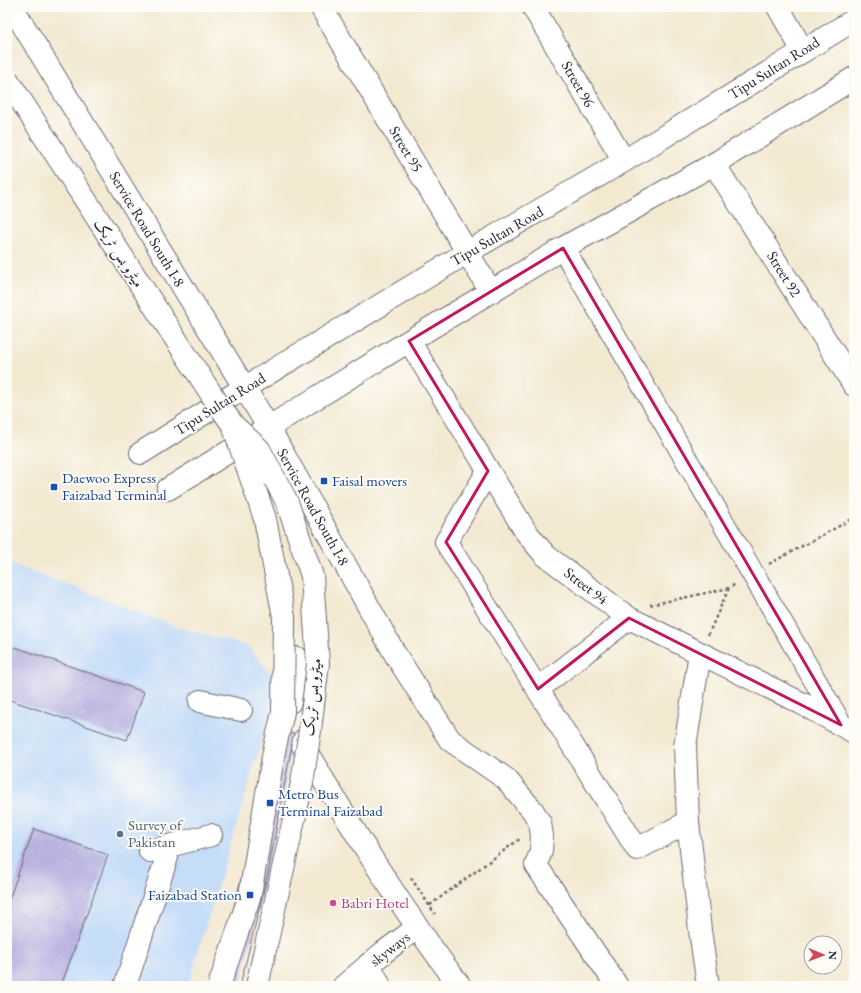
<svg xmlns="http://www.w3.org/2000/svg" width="861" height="993" viewBox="0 0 861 993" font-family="'EB Garamond',Amiri,serif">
	<defs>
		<pattern id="building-hatch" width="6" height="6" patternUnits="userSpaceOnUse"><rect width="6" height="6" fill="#bdb7e5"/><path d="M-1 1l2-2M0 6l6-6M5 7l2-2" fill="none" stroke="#a29dc5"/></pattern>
	</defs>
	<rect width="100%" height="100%" fill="#fdfcf7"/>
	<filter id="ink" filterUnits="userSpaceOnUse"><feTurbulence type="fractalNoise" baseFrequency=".025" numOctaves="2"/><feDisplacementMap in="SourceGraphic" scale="8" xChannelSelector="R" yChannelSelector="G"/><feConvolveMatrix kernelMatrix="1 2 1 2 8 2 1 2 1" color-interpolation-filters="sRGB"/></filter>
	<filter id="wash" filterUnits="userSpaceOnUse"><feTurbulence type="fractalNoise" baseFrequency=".012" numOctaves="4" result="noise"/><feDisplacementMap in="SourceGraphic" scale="16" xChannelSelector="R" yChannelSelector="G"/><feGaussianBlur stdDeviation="0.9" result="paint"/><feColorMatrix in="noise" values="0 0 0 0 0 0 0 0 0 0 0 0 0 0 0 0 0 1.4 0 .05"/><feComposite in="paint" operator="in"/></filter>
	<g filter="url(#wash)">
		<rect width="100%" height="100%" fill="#f3e9d1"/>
		<path fill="#c6ddf8" d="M 7,562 L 178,627 L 248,646 L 279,683 L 188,986 L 7,986 Z"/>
		<g id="blocks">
			<path fill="url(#building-hatch)" d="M 15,647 L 144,692 L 127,740 L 7,699 L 7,670 Z
				M 278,732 L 294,734 L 268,873 L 240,986 L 214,986 Z
				M 34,829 L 108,855 L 61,986 L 7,986 L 7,905 Z"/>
		</g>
	</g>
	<g filter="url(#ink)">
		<use href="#blocks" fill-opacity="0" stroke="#6b6870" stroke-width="1"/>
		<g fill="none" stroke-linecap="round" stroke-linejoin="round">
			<defs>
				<path id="minor" d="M 12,7 L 269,428 L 395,654 L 450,740 L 506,779 L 533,811 L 540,823 L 542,836 L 541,851 L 536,865 L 617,986
					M 321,7 L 491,292
					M 533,7 L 624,161
					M 778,7 L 803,51
					M 714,164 L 854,385
					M 563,248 L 841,725
					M 409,341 L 526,532 L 545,555 L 629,618 L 801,703 L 854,732
					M 141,453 L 244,388 L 468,252 L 624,161 L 854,20
					M 488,471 L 446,542 L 637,849 L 688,822
					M 168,489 L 409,341 L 563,248 L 714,164 L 854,78
					M 700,653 L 685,746 L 688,822 L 700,930 L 708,986
					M 538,689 L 629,618
					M 200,701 L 241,710
					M 290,702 L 297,658
					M 304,740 L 303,746 C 352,828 402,910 460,986
					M 150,851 L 211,835
					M 369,964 L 380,986
					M 125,986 L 167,857
					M 344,986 L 384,952 L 418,927"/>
			</defs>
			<use href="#minor" stroke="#6b6870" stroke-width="24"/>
			<path stroke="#6b6870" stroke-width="2.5" stroke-dasharray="3 3" stroke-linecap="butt" d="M 769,564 L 854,518
				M 650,605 L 729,588 L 736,584
				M 708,635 L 729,588
				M 411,878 L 435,914
				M 430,905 L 521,838"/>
			<use href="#minor" stroke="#fff" stroke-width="22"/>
			<defs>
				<path id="minor-bridge" d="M 7,79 L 212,395 L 233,425 L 259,449 L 287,502 L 312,576 L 318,664 L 310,730 L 302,783 L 257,986
					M 219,986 L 250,895 L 274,751 L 283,712 L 284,617 L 265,519 L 234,428"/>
			</defs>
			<use href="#minor-bridge" stroke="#6b6870" stroke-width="24" stroke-linecap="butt"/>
			<use href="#minor-bridge" stroke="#fff" stroke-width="22"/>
		</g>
	</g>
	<path fill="none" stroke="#c2185b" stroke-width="3" stroke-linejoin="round" d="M 563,248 L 841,725 L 629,618 L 538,689 L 446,542 L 488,471 L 409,341 Z"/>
	<g fill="#1a4fb4" stroke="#fdfcf7" stroke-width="1.5">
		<rect x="320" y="477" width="8" height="8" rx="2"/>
		<rect x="50" y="483" width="8" height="8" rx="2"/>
		<rect x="266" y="799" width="8" height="8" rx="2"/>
		<rect x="246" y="891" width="8" height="8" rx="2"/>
	</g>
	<circle fill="#5c6f8a" stroke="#fdfcf7" stroke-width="1.5" cx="120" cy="834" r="4"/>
	<circle fill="#d1479c" stroke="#fdfcf7" stroke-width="1.5" cx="333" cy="903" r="4"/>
	<g text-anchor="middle" stroke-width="4" stroke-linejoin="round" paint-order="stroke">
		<g font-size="15" fill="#22223b" stroke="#fdfcf7">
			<text transform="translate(774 68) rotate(-32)" y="5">Tipu Sultan Road</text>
			<text transform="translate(578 84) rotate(60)" y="5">Street 96</text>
			<text transform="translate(406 149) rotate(59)" y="5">Street 95</text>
			<text transform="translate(147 229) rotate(59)" y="5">Service Road South I-8</text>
			<text transform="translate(497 236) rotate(-30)" y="5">Tipu Sultan Road</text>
			<text transform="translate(119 253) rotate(57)" y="5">میٹرو بس ٹریک</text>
			<text transform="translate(784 274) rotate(58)" y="5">Street 92</text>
			<text transform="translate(220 404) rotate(-32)" y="5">Tipu Sultan Road</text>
			<text transform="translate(313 507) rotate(61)" y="5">Service Road South I-8</text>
			<text transform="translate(586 586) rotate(37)" y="5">Street 94</text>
			<text transform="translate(312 697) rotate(-84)" y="5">میٹرو بس ٹریک</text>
			<text transform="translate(390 949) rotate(-38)" y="5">skyways</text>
		</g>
		<g font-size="15" fill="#164399" stroke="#fdfcf7" text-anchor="start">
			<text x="62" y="483">Daewoo Express<tspan x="62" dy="17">Faizabad Terminal</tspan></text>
			<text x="332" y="486">Faisal movers</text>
			<text x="278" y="799">Metro Bus<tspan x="278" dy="17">Terminal Faizabad</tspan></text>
			<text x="242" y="900" text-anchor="end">Faizabad Station</text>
		</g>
		<g font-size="15" fill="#4e5e75" stroke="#fdfcf7" text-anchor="start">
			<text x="128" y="830">Survey of<tspan x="128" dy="17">Pakistan</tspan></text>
		</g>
		<g font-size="15" fill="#b23c85" stroke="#fdfcf7" text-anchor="start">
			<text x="341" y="908">Babri Hotel</text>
		</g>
	</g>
	<rect width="861" height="993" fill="none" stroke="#fdfcf7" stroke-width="24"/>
	<g transform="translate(823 955) rotate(91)"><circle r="19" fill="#fdfcf7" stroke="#a5a5ac"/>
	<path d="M0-3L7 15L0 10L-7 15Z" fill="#d1495b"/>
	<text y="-6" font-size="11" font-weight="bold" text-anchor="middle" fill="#22223b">N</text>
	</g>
</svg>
